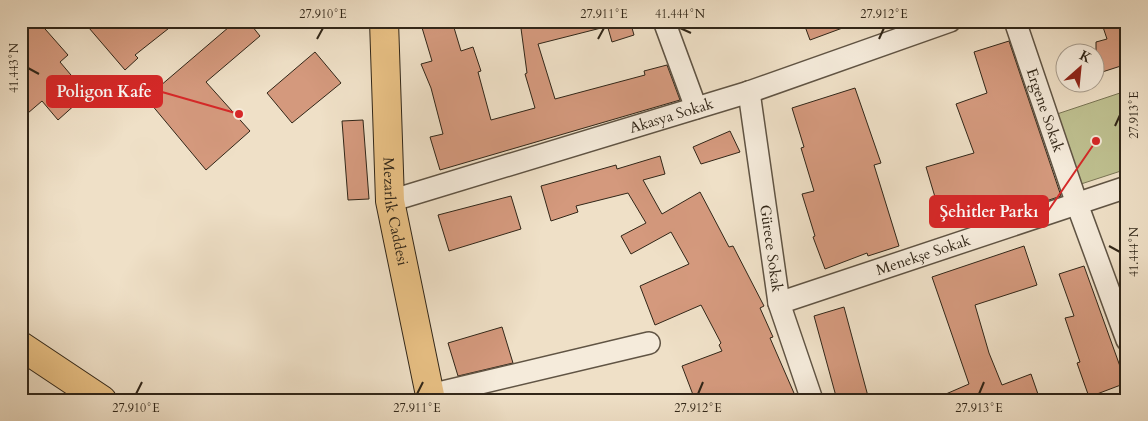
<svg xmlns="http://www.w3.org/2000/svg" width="1148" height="421" viewBox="0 0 1148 421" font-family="Cardo,serif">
	<rect width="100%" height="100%" fill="#efe0c7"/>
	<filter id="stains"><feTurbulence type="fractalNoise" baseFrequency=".004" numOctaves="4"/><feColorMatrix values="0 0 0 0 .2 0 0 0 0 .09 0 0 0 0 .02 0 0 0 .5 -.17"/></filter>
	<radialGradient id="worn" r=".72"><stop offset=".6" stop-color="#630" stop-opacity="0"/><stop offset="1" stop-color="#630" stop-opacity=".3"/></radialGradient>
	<path fill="#bfc191" stroke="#787454" d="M 1120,93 L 1127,112 L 1127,169 L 1081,184 L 1057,114 Z"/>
	<path fill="#d4997d" stroke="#312618" d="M 21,21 L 38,21 L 68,55 L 60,62 L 87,94 L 58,120 L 42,101 L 21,119 Z
		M 83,21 L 178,21 L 135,55 L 138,58 L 125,70 Z
		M 236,21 L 248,21 L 260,36 L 206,82 L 250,131 L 206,170 L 146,98 Z
		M 420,21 L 452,21 L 461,51 L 473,47 L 481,71 L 478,72 L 491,120 L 535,108 L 525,74 L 527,73 L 520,21 L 604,21 L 605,27 L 538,44 L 555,99 L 645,75 L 644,71 L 667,65 L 680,100 L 440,170 L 430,137 L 443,134 L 431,88 L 421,64 L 432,61 Z
		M 606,21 L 630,21 L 634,35 L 612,42 Z
		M 803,21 L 856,21 L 856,23 L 810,40 Z
		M 1113,21 L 1127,21 L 1127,64 L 1096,74 L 1096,42 L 1107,39 L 1102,24 Z
		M 1009,41 L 1061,196 L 992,219 L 990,214 L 944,227 L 926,167 L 974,153 L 956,104 L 987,93 L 974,52 Z
		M 315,52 L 341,83 L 292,123 L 267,93 Z
		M 855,88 L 881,163 L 874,165 L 899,246 L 868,256 L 867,253 L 825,269 L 813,237 L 815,236 L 802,194 L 814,191 L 801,148 L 804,147 L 792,108 Z
		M 363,120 L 369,199 L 348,200 L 342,121 Z
		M 730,131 L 740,152 L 701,164 L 693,147 Z
		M 660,156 L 665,174 L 643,180 L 662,214 L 700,192 L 729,247 L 733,246 L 764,306 L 760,308 L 773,337 L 770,338 L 797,400 L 695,400 L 682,366 L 722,351 L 719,345 L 721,343 L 701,305 L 655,325 L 640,286 L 689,264 L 671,232 L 631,254 L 621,236 L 646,223 L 628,193 L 576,206 L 578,212 L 551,221 L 541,186 L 616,165 L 617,169 Z
		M 511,196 L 521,229 L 449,251 L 438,215 Z
		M 1024,246 L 1037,285 L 975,305 L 989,353 L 1002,385 L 1031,374 L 1040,400 L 932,400 L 969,384 L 932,277 Z
		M 1084,266 L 1126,383 L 1089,397 L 1077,363 L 1080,362 L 1065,318 L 1074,316 L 1059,274 Z
		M 844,307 L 869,400 L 837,400 L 814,316 Z
		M 502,327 L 513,363 L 458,376 L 448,343 Z"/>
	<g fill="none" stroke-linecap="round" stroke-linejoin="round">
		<defs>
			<g id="street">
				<path d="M 664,21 L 696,108"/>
				<path id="s1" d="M 1015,21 L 1077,204 L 1127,340"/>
				<path id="s2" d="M 749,92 L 779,303 L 812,400"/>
				<path id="s3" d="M 390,201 L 749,92 L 950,21"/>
				<path id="s4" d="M 779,303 L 1127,187"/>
				<path d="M 430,395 L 649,343"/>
			</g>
			<g id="primary">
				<path id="s5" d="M 384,21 L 390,201 L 431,400"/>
				<path d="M 21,346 L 102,400"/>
			</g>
		</defs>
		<use href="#street" stroke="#605444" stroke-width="24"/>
		<use href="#primary" stroke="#312618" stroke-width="30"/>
		<use href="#street" stroke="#f5ebdb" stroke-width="21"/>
		<use href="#primary" stroke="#e8c084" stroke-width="28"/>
	</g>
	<path fill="none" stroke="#312618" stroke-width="2" d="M 680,28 L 691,33M 317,39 L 323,28M 598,39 L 604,28M 879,39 L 884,28M 28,68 L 39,74M 1115,126 L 1120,115M 1109,246 L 1120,252M 136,394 L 142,382M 417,394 L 423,382M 698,394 L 703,382M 979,394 L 984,382"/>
	<g text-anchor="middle" stroke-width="4" stroke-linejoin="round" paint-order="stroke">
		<g font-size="15" fill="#312618" stroke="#f5ebdb">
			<text dy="5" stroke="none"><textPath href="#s1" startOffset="94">Ergene Sokak</textPath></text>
			<text dy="5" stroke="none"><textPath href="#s3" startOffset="294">Akasya Sokak</textPath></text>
			<text dy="5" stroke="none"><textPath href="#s5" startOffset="191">Mezarlık Caddesi</textPath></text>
			<text dy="5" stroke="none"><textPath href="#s2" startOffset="158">Gürece Sokak</textPath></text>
			<text dy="5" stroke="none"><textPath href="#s4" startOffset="152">Menekşe Sokak</textPath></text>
		</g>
	</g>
	<path fill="none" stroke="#d62828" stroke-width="2" d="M239 114L162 92M1096 141L1048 211"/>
	<g fill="#d62828" stroke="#f5ebdb" stroke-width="2">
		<circle cx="239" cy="114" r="5"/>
		<circle cx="1096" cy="141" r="5"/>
	</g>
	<g fill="#d62828" stroke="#d62828" stroke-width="2">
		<rect x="47" y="76" width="115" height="31" rx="5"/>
		<rect x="930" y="196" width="118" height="31" rx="5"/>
	</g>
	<g font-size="16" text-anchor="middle" font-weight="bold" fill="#fff">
		<text x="104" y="97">Poligon Kafe</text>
		<text x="989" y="217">Şehitler Parkı</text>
	</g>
	<rect width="1148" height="421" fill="none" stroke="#efe0c7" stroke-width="55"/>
	<g transform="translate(1080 68) rotate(27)"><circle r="24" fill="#f5ebdb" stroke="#a79c8d"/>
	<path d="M0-4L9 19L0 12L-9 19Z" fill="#8f2418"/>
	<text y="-8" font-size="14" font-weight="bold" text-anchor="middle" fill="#312618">K</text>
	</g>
	<rect x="28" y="28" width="1092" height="366" fill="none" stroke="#312618" stroke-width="2"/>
	<g font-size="12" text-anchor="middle" fill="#312618">
		<text x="323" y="18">27.910°E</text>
		<text x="604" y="18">27.911°E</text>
		<text x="680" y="18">41.444°N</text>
		<text x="884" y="18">27.912°E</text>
		<text transform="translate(14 68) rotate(-90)" y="4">41.443°N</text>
		<text transform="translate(1134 115) rotate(-90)" y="4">27.913°E</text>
		<text transform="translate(1134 252) rotate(-90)" y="4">41.444°N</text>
		<text x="136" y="412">27.910°E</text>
		<text x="417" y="412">27.911°E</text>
		<text x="698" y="412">27.912°E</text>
		<text x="979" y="412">27.913°E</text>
	</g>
	<rect width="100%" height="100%" filter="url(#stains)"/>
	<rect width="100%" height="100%" fill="url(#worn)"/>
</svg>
